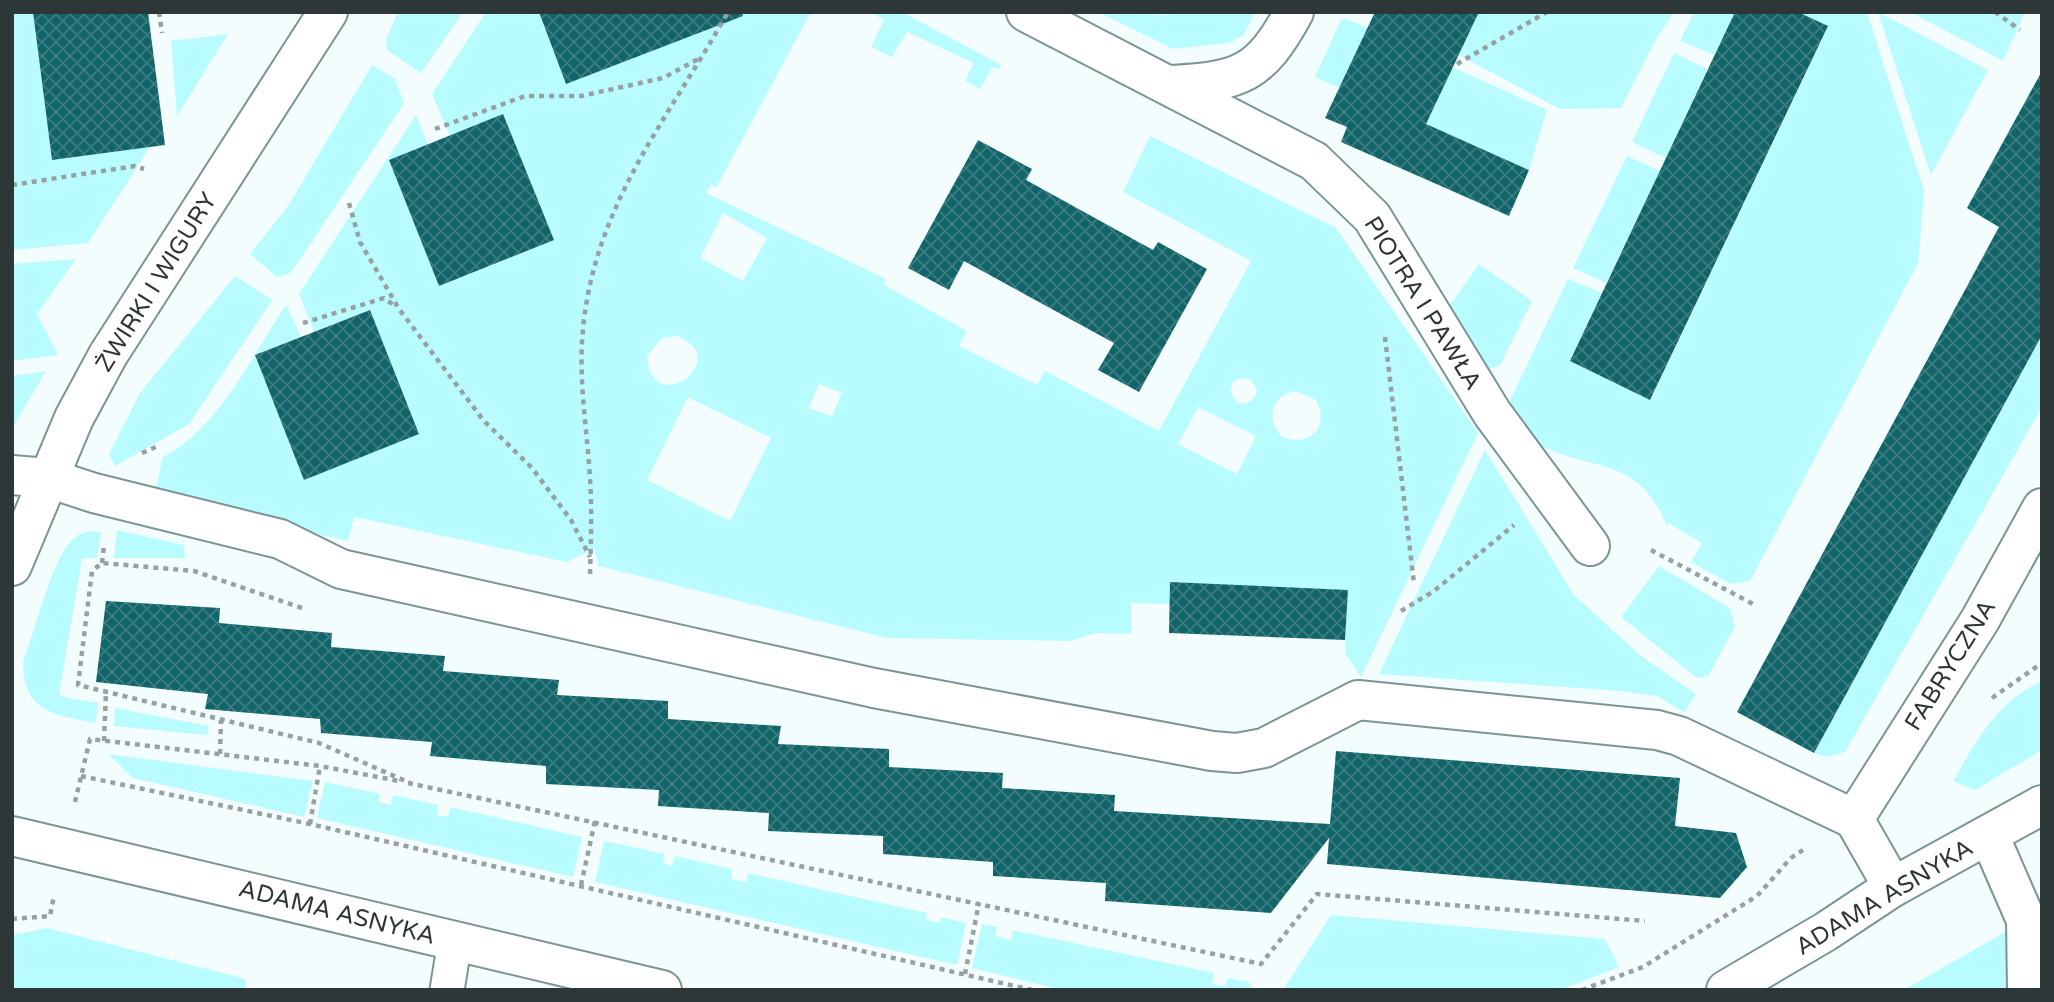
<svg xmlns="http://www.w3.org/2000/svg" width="2054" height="1002" viewBox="0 0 2054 1002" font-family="'Varela Round',sans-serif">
	<defs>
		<pattern id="building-cross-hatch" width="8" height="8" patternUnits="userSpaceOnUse" patternTransform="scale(1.75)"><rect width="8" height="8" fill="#116569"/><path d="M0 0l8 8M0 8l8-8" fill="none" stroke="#3d7c80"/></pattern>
	</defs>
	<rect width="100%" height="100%" fill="#f3fdfe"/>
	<path fill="#b9fcff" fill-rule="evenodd" d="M 12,12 L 33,12 L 52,160 L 150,147 L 88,243 L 12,250 Z
		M 398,12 L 463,12 L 421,73 L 387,50 L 386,39 Z
		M 486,12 L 539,12 L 567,84 L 674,12 L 811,12 L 716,188 L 711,184 L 706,193 L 886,279 L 884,285 L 967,331 L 959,346 L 1037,385 L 1045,371 L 1159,431 L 1251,261 L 1123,192 L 1150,136 L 1336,228 L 1478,433 L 1361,677 L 1345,653 L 1346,592 L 1170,582 L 1170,604 L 1131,603 L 1131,634 L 1096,633 L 1070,641 L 887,638 L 599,566 L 594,549 L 567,562 L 354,517 L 348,541 L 154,496 L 163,457 C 220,427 251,357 286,305 L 301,337 L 255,355 L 304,479 L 418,434 L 370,310 L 314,331 L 299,294 L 416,115 L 428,145 L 389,160 L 439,286 L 553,240 L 503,115 L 450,136 L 432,94 ZM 723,213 L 767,238 L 743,281 L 700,258 ZM 677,336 C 736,359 651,421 647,356 L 662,338 ZM 1240,378 L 1251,380 L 1257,390 C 1255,400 1248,405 1238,403 L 1230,392 L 1232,383 ZM 819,384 L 842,393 L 832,416 L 809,408 ZM 1295,391 L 1316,400 C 1331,427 1308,449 1281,436 C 1266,419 1271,395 1295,391 ZM 688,397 L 771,438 L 730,521 L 647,480 ZM 1198,407 L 1256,436 L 1237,474 L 1178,444 Z
		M 870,12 L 902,12 L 1001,65 L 999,69 L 992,67 L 980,89 L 965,81 L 974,63 L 907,32 L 892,57 L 871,47 L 884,20 Z
		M 1098,12 L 1168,15 L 1170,12 L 1255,12 L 1243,36 L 1228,43 L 1173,49 Z
		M 1479,12 L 1674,12 L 1655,41 L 1621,108 L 1560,109 L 1459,55 Z
		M 1694,12 L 1735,12 L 1714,55 L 1680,41 Z
		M 1798,12 L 1867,12 L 1924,191 L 1918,263 L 1750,581 L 1731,584 L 1691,562 L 1702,543 L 1668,523 L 1667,526 C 1638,455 1595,473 1539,445 C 1527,439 1515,420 1506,409 L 1568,279 L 1602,293 L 1570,361 L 1651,399 L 1828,27 Z
		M 1878,12 L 1988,70 L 1931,175 Z
		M 1910,12 L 2025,12 L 2003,61 Z
		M 1345,18 L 1547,110 L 1529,170 L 1315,77 L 1341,20 Z
		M 228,34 L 177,116 L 171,41 Z
		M 1674,53 L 1707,69 L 1666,158 L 1632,142 Z
		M 372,65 L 395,79 L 404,103 L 296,265 L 289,274 L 277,277 L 250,254 L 288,206 Z
		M 1627,156 L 1660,171 L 1606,283 L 1573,268 Z
		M 76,259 L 37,314 L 58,355 L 12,361 L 12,264 Z
		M 1479,264 L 1532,301 L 1500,365 L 1481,372 L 1445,312 Z
		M 235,276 L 272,300 L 189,424 L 115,466 L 109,454 L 140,393 Z
		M 2042,335 L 2042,407 L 1845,752 L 1827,757 L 1814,753 Z
		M 46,371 L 15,423 L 12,426 L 12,376 Z
		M 1485,450 L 1574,595 L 1641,656 L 1696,694 L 1684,712 L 1657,696 L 1620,691 L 1379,674 Z
		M 117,530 L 184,545 L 185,558 L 114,558 Z
		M 89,531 L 101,532 L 97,558 L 82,558 L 59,694 L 63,697 L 98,703 L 96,723 C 55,715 23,712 23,662 C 34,633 51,564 70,542 C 75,536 81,534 89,531 Z
		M 1659,566 L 1730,608 L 1735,627 L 1708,676 L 1697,678 L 1621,617 Z
		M 2042,681 L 2042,750 L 1975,790 L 1953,781 C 1977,740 1996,702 2042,681 Z
		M 115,708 L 209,726 L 207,735 L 114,726 Z
		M 108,754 L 313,781 L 304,817 L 133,778 Z
		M 325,782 L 380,794 L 378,802 L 391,805 L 393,795 L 438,805 L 437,815 L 448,817 L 451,807 L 582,837 L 573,877 L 317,818 Z
		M 604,841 L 665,854 L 663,863 L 672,866 L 675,856 L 732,869 L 731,879 L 746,882 L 748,873 L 927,913 L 926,920 L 940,923 L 941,917 L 966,923 L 957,965 L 595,882 Z
		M 1331,915 L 1605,939 L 1619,967 L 1560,990 L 1283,990 Z
		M 982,924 L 997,927 L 995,936 L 1011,940 L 1013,930 L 1214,973 L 1212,984 L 1225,986 L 1228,978 L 1248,982 L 1254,990 L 1063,990 L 972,968 Z
		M 47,928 L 246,979 L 246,990 L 12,990 L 12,935 Z
		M 2010,931 L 2021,990 L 1904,990 L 2005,932 Z"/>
	<path fill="url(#building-cross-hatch)" d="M 33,12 L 148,12 L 165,145 L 52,160 Z
		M 539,12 L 742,12 L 743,16 L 566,84 Z
		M 1375,12 L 1479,12 L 1426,124 L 1529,170 L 1509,216 L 1341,142 L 1347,127 L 1325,118 Z
		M 1735,12 L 1798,12 L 1828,26 L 1650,400 L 1570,361 Z
		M 2042,71 L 2042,335 L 1814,753 L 1737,712 L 1999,227 L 1967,208 Z
		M 503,114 L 554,240 L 439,286 L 389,160 Z
		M 978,140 L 1032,169 L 1026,180 L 1153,250 L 1158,242 L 1207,269 L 1139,392 L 1098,370 L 1114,343 L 964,261 L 949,290 L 908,268 Z
		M 370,310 L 419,434 L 304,480 L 255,355 Z
		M 1170,582 L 1348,590 L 1345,640 L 1169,633 Z
		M 106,601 L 220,608 L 219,623 L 332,633 L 331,647 L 445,656 L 443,671 L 559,680 L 557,695 L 668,701 L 668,719 L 781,726 L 778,744 L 889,749 L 889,767 L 1003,773 L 1002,788 L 1115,795 L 1114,811 L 1330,824 L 1336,751 L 1680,778 L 1675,826 L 1736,833 L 1747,867 L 1720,898 L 1327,864 L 1329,838 L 1271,913 L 1105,901 L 1106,883 L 993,876 L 993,862 L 883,854 L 883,836 L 768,831 L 769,813 L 658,806 L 659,790 L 546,784 L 546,766 L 430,756 L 432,742 L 321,733 L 320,719 L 205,709 L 208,694 L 96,682 Z"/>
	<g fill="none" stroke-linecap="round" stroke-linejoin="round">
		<defs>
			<path id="service" d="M 447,990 L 455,941"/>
			<path id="minor" d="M 1026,12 L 1314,161 L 1372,217 L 1492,413 L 1590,546
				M 1172,85 C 1240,81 1260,75 1294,12
				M 12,475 L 48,478 L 94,493 L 280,539 L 341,569 L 874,688 L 1212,751 L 1237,753 L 1264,748 L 1358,700 L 1657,730 L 1679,736 L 1854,819 L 1893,887
				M 1854,819 L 1980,620 L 2042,508
				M 1989,835 L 2026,920 L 2027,990"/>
			<path id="tertiary" d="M 12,566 L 74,418 L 108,355 L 328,12
				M 12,836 L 662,990
				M 1726,990 L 1825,932 L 1893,887 L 2042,805"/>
		</defs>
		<use href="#service" stroke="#7d9495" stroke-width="37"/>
		<use href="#minor" stroke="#7d9495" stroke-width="42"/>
		<use href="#tertiary" stroke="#7d9495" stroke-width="42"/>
		<path stroke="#97a1a1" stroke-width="4.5" stroke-dasharray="5 5" stroke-linecap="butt" d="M 159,12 L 162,33
			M 1995,12 L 2020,30
			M 1457,64 L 1547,12
			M 435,129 L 525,96 L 581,96 L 663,78 L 702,57
			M 12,185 L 135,166 L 144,169
			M 349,203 L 360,242 L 399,309 L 484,421 L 532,468 L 571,520 L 590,557
			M 303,323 L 384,298 L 395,306
			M 1385,337 L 1414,584
			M 142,453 L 158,446
			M 1651,550 L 1753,604
			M 102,563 L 104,546
			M 590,574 C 591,542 592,510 590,478 C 587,428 578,379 583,329 C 595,203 669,118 728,12
			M 302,608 L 194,571 L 102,563 L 92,571 L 78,685 L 319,743 L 410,783
			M 1401,611 L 1434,591 L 1514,525
			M 1992,698 L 2042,663
			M 104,741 L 106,692
			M 220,754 L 221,720
			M 81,776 L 310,824 L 1032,990
			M 408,783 L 1261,964 L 1317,894 L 1645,921
			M 75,802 L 90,739 L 320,766 L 399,781
			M 310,824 L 320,766
			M 581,885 L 595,821
			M 12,919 L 50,916 L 54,896
			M 965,974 L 979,903
			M 1582,990 L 1643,967 L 1757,896 L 1791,858 L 1803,850"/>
		<use href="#service" stroke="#fff" stroke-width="33"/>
		<use href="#minor" stroke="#fff" stroke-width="38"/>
		<use href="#tertiary" stroke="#fff" stroke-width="38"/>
	</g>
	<g text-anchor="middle" stroke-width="7" stroke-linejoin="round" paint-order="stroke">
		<g font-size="24" fill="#2d3737" stroke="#fff">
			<text transform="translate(156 282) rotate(-58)" y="8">ŻWIRKI I WIGURY</text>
			<text transform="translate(1423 303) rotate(58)" y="8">PIOTRA I PAWŁA</text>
			<text transform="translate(1950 665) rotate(-58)" y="8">FABRYCZNA</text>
			<text transform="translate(1884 897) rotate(-31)" y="8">ADAMA ASNYKA</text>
			<text transform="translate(337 912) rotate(14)" y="8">ADAMA ASNYKA</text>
		</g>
	</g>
	<rect width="2054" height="1002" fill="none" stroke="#2d3737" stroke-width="28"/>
</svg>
